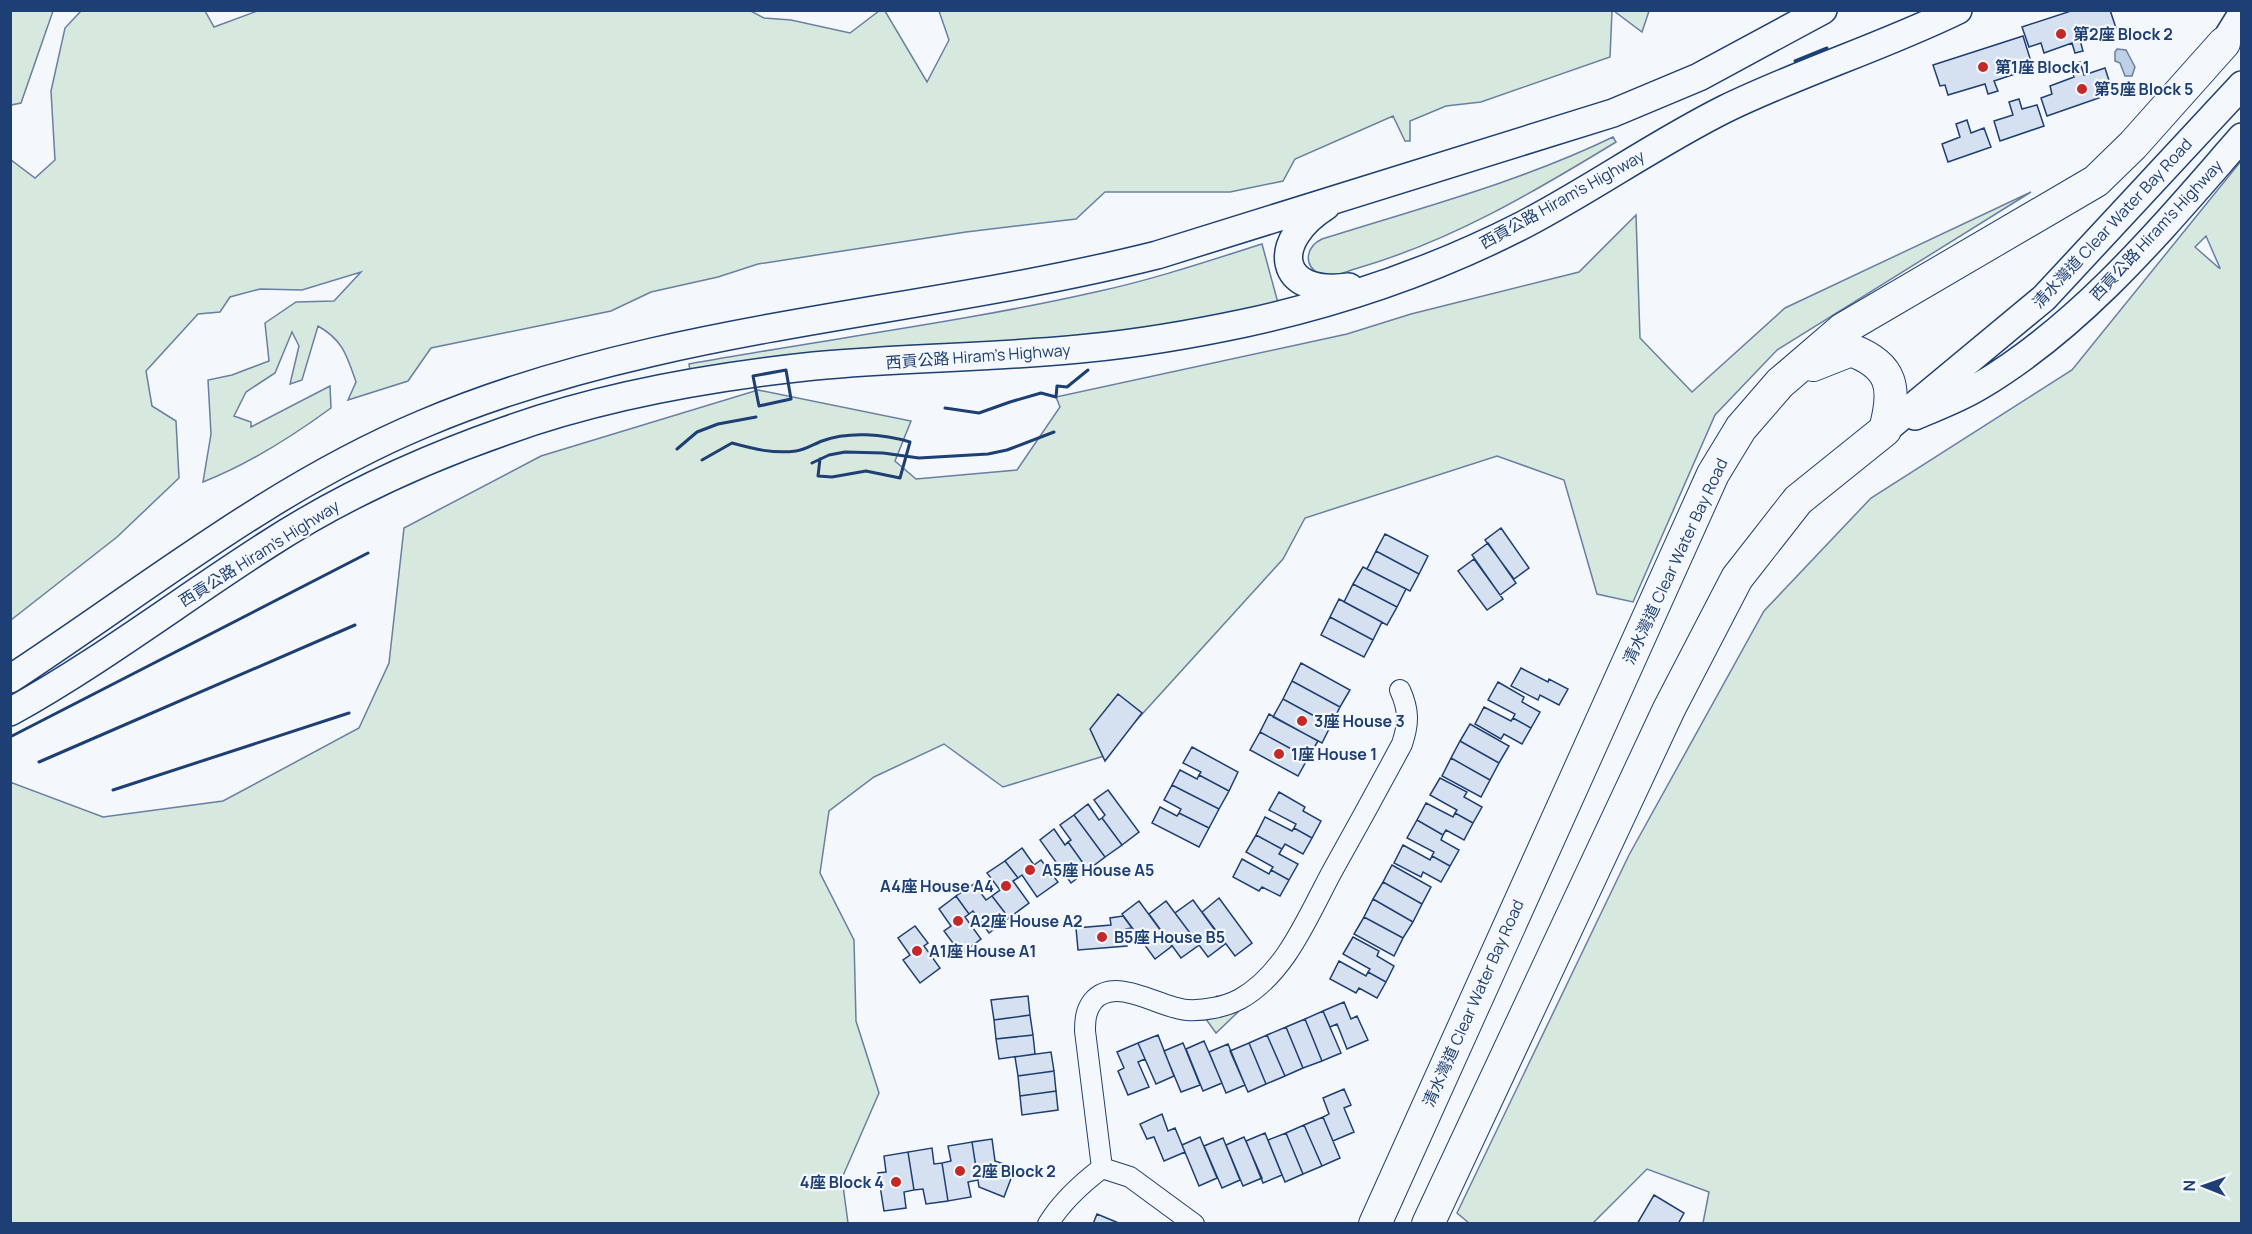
<svg xmlns="http://www.w3.org/2000/svg" width="2252" height="1234" viewBox="0 0 2252 1234" font-family="Manrope,'Noto Sans TC',sans-serif">
	<rect width="100%" height="100%" fill="#f4f7fb"/>
	<path fill="#d7e8df" stroke="#687fa3" stroke-width="1.5" fill-rule="evenodd" d="M 11,10 L 53,11 L 21,103 L 11,105 Z
		M 260,10 L 749,10 L 764,18 L 791,20 L 850,33 L 879,11 L 885,11 L 927,82 L 949,40 L 939,11 L 1612,11 L 1610,57 L 1481,102 L 1446,106 L 1410,121 L 1410,141 L 1405,141 L 1393,116 L 1295,159 L 1283,181 L 1230,192 L 1105,192 L 1076,219 L 966,232 L 758,264 L 718,277 L 651,292 L 611,311 L 431,348 L 408,381 L 348,400 L 356,382 C 347,356 343,340 318,326 L 302,380 L 290,384 L 299,346 L 292,332 L 275,373 L 246,392 L 234,416 L 251,422 L 251,427 L 330,386 L 331,408 C 290,438 249,464 203,482 L 211,434 L 208,380 L 232,375 L 269,361 L 265,323 L 296,302 L 334,301 L 361,272 L 302,290 L 260,289 L 230,297 L 220,312 L 198,314 L 146,371 L 152,406 L 176,421 L 179,478 L 117,537 L 11,620 L 11,160 L 35,178 L 55,160 L 51,91 L 65,28 L 81,11 L 205,11 L 214,27 Z
		M 1614,11 L 1649,11 L 1642,32 Z
		M 1613,137 L 1616,142 C 1534,192 1451,241 1358,268 C 1347,271 1330,280 1319,274 C 1302,264 1307,246 1322,239 C 1420,208 1520,182 1613,137 Z
		M 2241,161 L 2241,1223 L 1703,1223 L 1709,1192 L 1647,1169 L 1593,1223 L 1469,1223 L 1457,1213 L 1629,855 L 1764,611 L 1871,498 L 2072,370 ZM 2206,236 L 2220,268 L 2219,268 L 2195,247 Z
		M 2031,192 L 1777,350 L 1715,415 L 1633,602 L 1597,594 L 1564,480 L 1497,456 L 1305,518 L 1283,559 L 1104,756 L 1003,787 L 944,744 L 874,777 L 829,811 L 820,873 L 854,940 L 856,1021 L 879,1093 L 842,1178 L 848,1223 L 11,1223 L 10,782 L 103,817 L 223,801 L 359,728 L 389,663 L 404,528 L 541,456 L 758,390 L 911,421 L 895,461 L 916,479 L 1017,470 L 1060,407 L 1056,397 L 1347,334 L 1411,314 L 1579,272 L 1636,215 L 1640,338 L 1692,392 L 1785,308 Z
		M 1262,244 L 1278,303 L 1217,317 L 1082,338 L 900,346 L 782,357 L 690,370 L 689,364 C 826,339 964,322 1100,291 C 1155,279 1208,261 1262,244 Z
		M 1217,996 L 1238,1012 L 1216,1033 L 1203,1015 Z"/>
	<path fill="#bed0e5" stroke="#687fa3" stroke-width="1.5" d="M 2117,49 L 2126,50 L 2135,67 L 2132,76 L 2125,76 L 2120,63 L 2115,61 L 2115,52 Z"/>
	<path fill="#d5e0f0" stroke="#1d3f73" stroke-width="1.5" d="M 2074,10 L 2110,10 L 2116,28 L 2080,40 L 2083,51 L 2075,53 L 2072,43 L 2044,53 L 2041,43 L 2029,47 L 2022,27 Z
		M 2023,36 L 2033,68 L 1994,81 L 1998,91 L 1988,94 L 1985,84 L 1948,95 L 1945,85 L 1940,86 L 1933,65 Z
		M 2080,62 L 2084,75 L 2105,68 L 2113,93 L 2047,116 L 2041,98 L 2052,94 L 2050,86 L 2074,77 L 2070,66 Z
		M 2019,99 L 2022,109 L 2037,105 L 2044,126 L 2000,141 L 1994,121 L 2013,115 L 2009,102 Z
		M 1967,120 L 1971,133 L 1984,128 L 1991,147 L 1948,162 L 1942,144 L 1960,137 L 1956,124 Z
		M 1501,528 L 1529,568 L 1514,579 L 1485,540 Z
		M 1385,534 L 1428,556 L 1419,574 L 1376,551 Z
		M 1488,543 L 1516,583 L 1500,595 L 1472,555 Z
		M 1376,551 L 1419,574 L 1410,591 L 1367,569 Z
		M 1474,559 L 1503,599 L 1487,610 L 1458,571 Z
		M 1363,567 L 1406,589 L 1397,607 L 1353,584 Z
		M 1353,584 L 1397,607 L 1387,625 L 1344,602 Z
		M 1339,599 L 1382,622 L 1373,640 L 1330,617 Z
		M 1330,617 L 1373,640 L 1364,657 L 1321,635 Z
		M 1301,663 L 1350,690 L 1340,707 L 1292,681 Z
		M 1521,668 L 1548,682 L 1549,679 L 1568,689 L 1559,705 L 1540,695 L 1538,700 L 1511,686 Z
		M 1292,681 L 1340,707 L 1331,725 L 1283,699 Z
		M 1498,682 L 1524,697 L 1522,702 L 1540,712 L 1531,728 L 1513,718 L 1515,714 L 1488,700 Z
		M 1118,694 L 1142,713 L 1105,761 L 1090,729 Z
		M 1283,699 L 1331,725 L 1322,743 L 1273,717 Z
		M 1484,707 L 1511,721 L 1513,718 L 1531,728 L 1522,744 L 1504,734 L 1501,739 L 1475,724 Z
		M 1269,714 L 1318,741 L 1308,758 L 1260,732 Z
		M 1470,724 L 1509,746 L 1499,763 L 1460,741 Z
		M 1260,732 L 1308,758 L 1298,776 L 1250,750 Z
		M 1460,741 L 1499,763 L 1490,780 L 1451,758 Z
		M 1192,747 L 1238,772 L 1229,791 L 1199,775 L 1201,772 L 1183,763 Z
		M 1451,758 L 1490,780 L 1481,797 L 1442,776 Z
		M 1180,770 L 1197,779 L 1199,775 L 1229,791 L 1219,809 L 1172,785 Z
		M 1440,778 L 1467,792 L 1464,797 L 1482,807 L 1473,823 L 1455,813 L 1457,810 L 1430,795 Z
		M 1172,785 L 1219,809 L 1209,828 L 1179,813 L 1181,809 L 1164,800 Z
		M 1108,790 L 1139,832 L 1122,845 L 1102,818 L 1105,815 L 1094,800 Z
		M 1279,792 L 1305,807 L 1303,811 L 1321,821 L 1312,838 L 1294,828 L 1296,824 L 1269,810 Z
		M 1426,803 L 1453,817 L 1455,813 L 1473,823 L 1464,840 L 1446,830 L 1443,835 L 1417,820 Z
		M 1088,804 L 1099,820 L 1102,818 L 1122,845 L 1105,857 L 1074,815 Z
		M 1160,807 L 1177,816 L 1179,813 L 1209,828 L 1199,847 L 1152,823 Z
		M 1074,815 L 1105,857 L 1088,870 L 1068,842 L 1071,840 L 1060,825 Z
		M 1265,817 L 1292,831 L 1294,828 L 1312,838 L 1303,854 L 1285,844 L 1282,849 L 1256,835 Z
		M 1417,820 L 1443,835 L 1441,840 L 1459,850 L 1450,866 L 1432,856 L 1434,852 L 1407,838 Z
		M 1054,829 L 1065,845 L 1068,842 L 1088,870 L 1071,883 L 1040,840 Z
		M 1256,835 L 1282,849 L 1279,854 L 1298,864 L 1289,880 L 1271,870 L 1273,867 L 1246,852 Z
		M 1403,845 L 1430,860 L 1432,856 L 1450,866 L 1441,882 L 1423,872 L 1421,877 L 1394,863 Z
		M 1022,848 L 1034,865 L 1041,860 L 1058,882 L 1037,897 L 1022,875 L 1018,878 L 1005,861 Z
		M 1242,859 L 1269,874 L 1271,870 L 1289,880 L 1280,896 L 1262,887 L 1259,891 L 1233,877 Z
		M 1005,861 L 1018,878 L 1013,881 L 1029,903 L 1009,918 L 992,896 L 1000,890 L 987,873 Z
		M 1392,865 L 1431,887 L 1422,904 L 1383,882 Z
		M 1383,882 L 1422,904 L 1413,922 L 1373,899 Z
		M 974,884 L 986,900 L 992,896 L 1009,918 L 989,933 L 973,911 L 969,914 L 956,896 Z
		M 956,896 L 969,914 L 965,917 L 981,939 L 961,954 L 944,931 L 951,926 L 939,909 Z
		M 1219,898 L 1252,943 L 1235,956 L 1202,912 Z
		M 1373,899 L 1413,922 L 1403,938 L 1364,917 Z
		M 1193,900 L 1225,944 L 1208,957 L 1175,913 Z
		M 1139,901 L 1172,946 L 1155,959 L 1122,914 Z
		M 1166,901 L 1199,945 L 1181,958 L 1149,914 Z
		M 1123,916 L 1132,928 L 1126,929 L 1127,946 L 1078,950 L 1076,928 L 1111,925 L 1110,918 Z
		M 1364,917 L 1403,938 L 1394,956 L 1354,934 Z
		M 915,926 L 928,943 L 924,946 L 940,968 L 920,983 L 903,960 L 910,955 L 898,938 Z
		M 1353,937 L 1379,951 L 1377,956 L 1394,966 L 1386,982 L 1368,972 L 1370,969 L 1343,954 Z
		M 1339,961 L 1366,976 L 1368,972 L 1386,982 L 1377,998 L 1359,988 L 1356,993 L 1330,979 Z
		M 1028,996 L 1030,1015 L 994,1020 L 991,1000 Z
		M 1344,1002 L 1351,1019 L 1357,1016 L 1368,1040 L 1347,1049 L 1337,1024 L 1330,1027 L 1323,1011 Z
		M 1323,1011 L 1341,1053 L 1322,1061 L 1305,1019 Z
		M 1030,1015 L 1033,1035 L 996,1039 L 994,1020 Z
		M 1305,1019 L 1322,1061 L 1303,1068 L 1286,1027 Z
		M 1286,1027 L 1303,1068 L 1285,1076 L 1267,1035 Z
		M 1033,1035 L 1035,1054 L 999,1059 L 996,1039 Z
		M 1158,1035 L 1174,1076 L 1156,1084 L 1138,1043 Z
		M 1267,1035 L 1285,1076 L 1266,1084 L 1249,1043 Z
		M 1204,1041 L 1222,1083 L 1203,1091 L 1186,1049 Z
		M 1138,1043 L 1145,1059 L 1138,1062 L 1149,1087 L 1128,1095 L 1118,1071 L 1124,1068 L 1117,1052 Z
		M 1183,1043 L 1200,1085 L 1181,1092 L 1164,1051 Z
		M 1249,1043 L 1266,1084 L 1248,1092 L 1230,1051 Z
		M 1228,1044 L 1245,1085 L 1226,1093 L 1209,1052 Z
		M 1051,1052 L 1054,1071 L 1018,1076 L 1015,1057 Z
		M 1054,1071 L 1056,1091 L 1020,1096 L 1018,1076 Z
		M 1344,1089 L 1351,1105 L 1344,1108 L 1354,1132 L 1333,1141 L 1323,1117 L 1329,1114 L 1323,1098 Z
		M 1056,1091 L 1058,1110 L 1022,1115 L 1020,1096 Z
		M 1162,1114 L 1168,1131 L 1175,1128 L 1185,1152 L 1164,1161 L 1154,1137 L 1147,1139 L 1140,1124 Z
		M 1323,1117 L 1340,1158 L 1322,1166 L 1304,1125 Z
		M 1304,1125 L 1322,1166 L 1303,1174 L 1286,1133 Z
		M 1265,1133 L 1282,1175 L 1263,1183 L 1246,1141 Z
		M 1286,1133 L 1303,1174 L 1285,1182 L 1268,1140 Z
		M 1200,1137 L 1217,1178 L 1199,1186 L 1182,1145 Z
		M 1244,1137 L 1262,1178 L 1243,1186 L 1226,1145 Z
		M 1223,1138 L 1240,1180 L 1222,1188 L 1204,1146 Z
		M 992,1139 L 995,1161 L 1015,1168 L 1004,1197 L 979,1187 L 972,1142 Z
		M 972,1142 L 978,1180 L 968,1182 L 971,1197 L 948,1201 L 942,1163 L 951,1161 L 948,1146 Z
		M 932,1148 L 934,1164 L 942,1163 L 948,1201 L 926,1204 L 923,1189 L 914,1190 L 908,1152 Z
		M 908,1152 L 914,1190 L 904,1192 L 906,1208 L 884,1211 L 878,1173 L 886,1172 L 884,1156 Z
		M 1654,1195 L 1684,1213 L 1678,1224 L 1637,1224 Z
		M 1097,1214 L 1121,1224 L 1093,1224 Z"/>
	<g fill="none" stroke-linecap="round" stroke-linejoin="round">
		<defs>
			<path id="minor" d="M 1102,1168 L 1085,1031 C 1085,1019 1086,1010 1093,1001 C 1116,975 1159,1008 1187,1010 C 1204,1011 1225,1007 1240,999 C 1287,973 1309,913 1334,868 C 1357,827 1380,785 1402,744 C 1409,723 1409,710 1400,690
				M 1102,1168 L 1130,1177 L 1194,1224
				M 1048,1224 C 1062,1201 1081,1184 1102,1168"/>
			<path id="secondary" d="M 2224,43 L 2242,14
				M 1326,206 C 1270,241 1276,297 1349,287
				M 1915,416 C 1936,407 1958,399 1978,387 C 2083,325 2162,228 2242,137
				M 1885,430 L 2044,298 L 2242,85
				M 10,679 C 146,590 273,487 423,424 C 656,325 914,316 1157,255 L 1613,113 L 1699,77 L 1823,10
				M 10,712 C 100,662 181,600 267,545 C 341,497 422,460 505,431 C 604,395 710,377 814,366 C 905,357 997,358 1089,348 C 1141,343 1193,334 1245,323 C 1342,302 1435,270 1523,225 C 1592,189 1655,144 1725,109 C 1801,72 1882,47 1958,10"/>
			<path id="primary" d="M 1375,1224 L 1713,474 L 1741,428 L 1780,383 L 1843,329 L 2096,181 L 2133,145 L 2224,43
				M 1428,1224 L 1669,709 L 1737,578 L 1798,500 L 1885,430 C 1896,389 1894,366 1851,350 L 1813,365"/>
		</defs>
		<use href="#minor" stroke="#1d3f73" stroke-width="22"/>
		<use href="#secondary" stroke="#1d3f73" stroke-width="30"/>
		<use href="#primary" stroke="#1d3f73" stroke-width="34"/>
		<use href="#minor" stroke="#f4f7fb" stroke-width="20"/>
		<use href="#secondary" stroke="#f4f7fb" stroke-width="27"/>
		<use href="#primary" stroke="#f4f7fb" stroke-width="32"/>
		<path stroke="#1d3f73" stroke-width="3" d="M 1795,61 L 1827,48
			M 786,370 L 791,399 L 759,406 L 753,376 Z
			M 945,408 L 979,413 L 1010,402 L 1041,393 L 1056,397 L 1057,386 L 1067,387 L 1088,370
			M 677,449 L 697,432 L 718,424 L 756,417
			M 702,460 L 732,443 C 754,449 773,454 796,451 C 805,450 814,444 822,441 C 848,431 884,434 910,442 L 900,478 L 866,471 L 832,477 L 818,476 L 820,459
			M 812,463 L 829,455 L 845,452 L 883,453 L 919,458 L 988,454 L 1007,450 L 1054,432
			M 10,737 L 368,553
			M 39,762 L 355,625
			M 113,790 L 349,713"/>
	</g>
	<g fill="#c62828" stroke="#f4f7fb" stroke-width="2">
		<circle cx="2061" cy="34" r="6"/>
		<circle cx="1983" cy="67" r="6"/>
		<circle cx="2082" cy="89" r="6"/>
		<circle cx="1302" cy="721" r="6"/>
		<circle cx="1279" cy="754" r="6"/>
		<circle cx="1030" cy="870" r="6"/>
		<circle cx="1006" cy="886" r="6"/>
		<circle cx="958" cy="921" r="6"/>
		<circle cx="1102" cy="937" r="6"/>
		<circle cx="917" cy="951" r="6"/>
		<circle cx="960" cy="1171" r="6"/>
		<circle cx="896" cy="1182" r="6"/>
	</g>
	<g text-anchor="middle" stroke-width="4.5" stroke-linejoin="round" paint-order="stroke">
		<g font-size="16" font-weight="bold" fill="#1d3f73" stroke="#f4f7fb" text-anchor="start">
			<text x="2073" y="40">第2座 Block 2</text>
			<text x="1995" y="73">第1座 Block 1</text>
			<text x="2094" y="95">第5座 Block 5</text>
			<text x="1314" y="727">3座 House 3</text>
			<text x="1291" y="760">1座 House 1</text>
			<text x="1042" y="876">A5座 House A5</text>
			<text x="994" y="892" text-anchor="end">A4座 House A4</text>
			<text x="970" y="927">A2座 House A2</text>
			<text x="1114" y="943">B5座 House B5</text>
			<text x="929" y="957">A1座 House A1</text>
			<text x="972" y="1177">2座 Block 2</text>
			<text x="884" y="1188" text-anchor="end">4座 Block 4</text>
		</g>
		<g font-size="16" fill="#1d3f73" stroke="#f4f7fb">
			<text transform="translate(1562 199) rotate(-29)" y="6">西貢公路 Hiram's Highway</text>
			<text transform="translate(2112 223) rotate(-47)" y="6">清水灣道 Clear Water Bay Road</text>
			<text transform="translate(2156 230) rotate(-47)" y="6">西貢公路 Hiram's Highway</text>
			<text transform="translate(978 356) rotate(-4)" y="6">西貢公路 Hiram's Highway</text>
			<text transform="translate(259 553) rotate(-32)" y="6">西貢公路 Hiram's Highway</text>
			<text transform="translate(1675 561) rotate(-65)" y="6">清水灣道 Clear Water Bay Road</text>
			<text transform="translate(1473 1003) rotate(-66)" y="6">清水灣道 Clear Water Bay Road</text>
		</g>
	</g>
	<rect width="2252" height="1234" fill="none" stroke="#1d3f73" stroke-width="24"/>
	<g transform="translate(2204 1186) rotate(271)" stroke="#f4f7fb" stroke-width="4.5" paint-order="stroke">
	<path d="M0-4.5L10 22L0 15L-10 22Z" fill="#1d3f73"/>
	<text y="-9" font-size="16" font-weight="bold" text-anchor="middle" fill="#1d3f73">N</text>
	</g>
</svg>
